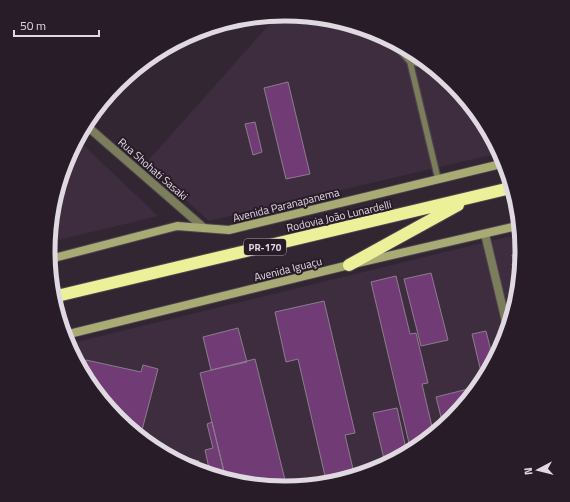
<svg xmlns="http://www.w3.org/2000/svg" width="570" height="502" viewBox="0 0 570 502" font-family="'Titillium Web',sans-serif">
	<rect width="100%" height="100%" fill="#322633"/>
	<path fill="#3e2d3f" d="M 285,14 L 376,32 L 453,84 L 499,153 L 209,221 L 145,164 L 277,16 Z
		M 79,141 L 158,216 L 50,242 L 66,160 Z
		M 519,234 L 522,251 L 504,342 L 452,419 L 375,470 L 285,488 L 194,470 L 117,418 L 68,344 Z"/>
	<path fill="#713c76" stroke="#8b7d8c" d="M 288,82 L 310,174 L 286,179 L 264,88 Z
		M 255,122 L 262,152 L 253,155 L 245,124 Z
		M 522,253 L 516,282 L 512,264 L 514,263 L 512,255 Z
		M 431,273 L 448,340 L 421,346 L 404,279 Z
		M 396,276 L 410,334 L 416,333 L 428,383 L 422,384 L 433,431 L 420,441 L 409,443 L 371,282 Z
		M 324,301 L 355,433 L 345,435 L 353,469 L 325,476 L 298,359 L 286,362 L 275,312 Z
		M 238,328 L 247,362 L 211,370 L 203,337 Z
		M 486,331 L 493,359 L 485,371 L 481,372 L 472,334 Z
		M 255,359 L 287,488 L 225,476 L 200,373 Z
		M 86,360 L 141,372 L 143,365 L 158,369 L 141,434 L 117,418 L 84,368 Z
		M 468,389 L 469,394 L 452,419 L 443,425 L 436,397 Z
		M 397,408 L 406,449 L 397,456 L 384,459 L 373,413 Z
		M 212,422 L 225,476 L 210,473 L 205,450 L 213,448 L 207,424 Z
		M 169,453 L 199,461 L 197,470 L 194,470 Z"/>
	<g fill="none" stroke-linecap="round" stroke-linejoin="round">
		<defs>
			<path id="lane" d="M 396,46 L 410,62 L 438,179
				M 410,62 L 424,64"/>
			<path id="street" d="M 88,127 L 204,228
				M 485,234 L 507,326"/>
			<path id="secondary" d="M 50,259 L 177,226 L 229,230 L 505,163
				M 65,335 L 349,265 L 517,226"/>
			<path id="highway" d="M 349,265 L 458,205
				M 57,296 L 510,188"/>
		</defs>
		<use href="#lane" stroke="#4e434f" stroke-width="8"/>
		<use href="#street" stroke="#4e434f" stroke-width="10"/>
		<use href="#secondary" stroke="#4e434f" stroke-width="10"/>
		<use href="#highway" stroke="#4e434f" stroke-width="14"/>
		<use href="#lane" stroke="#7b7d5b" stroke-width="5.5"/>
		<use href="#street" stroke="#7b7d5b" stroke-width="8"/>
		<use href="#secondary" stroke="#a8ab74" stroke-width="8"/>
		<use href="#highway" stroke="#ecf098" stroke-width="12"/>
	</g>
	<g text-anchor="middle" stroke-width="4" stroke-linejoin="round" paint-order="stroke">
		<rect fill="#281c29" stroke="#a9a0aa" stroke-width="1" x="244" y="239" width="42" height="16" rx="3"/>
		<g font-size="10" font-weight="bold" fill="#e0d9e1">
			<text x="265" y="251">PR-170</text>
		</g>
		<g font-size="11" fill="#e0d9e1" stroke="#281c29">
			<text transform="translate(153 169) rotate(41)" y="4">Rua Shohati Sasaki</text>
			<text transform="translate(286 205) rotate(-14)" y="4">Avenida Paranapanema</text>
			<text transform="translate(339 216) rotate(-13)" y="4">Rodovia João Lunardelli</text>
			<text transform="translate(288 269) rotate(-14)" y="4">Avenida Iguaçu</text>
		</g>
	</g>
	<path d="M0 0H570V502H0ZM55 251a230 230 0 1 1 460 0a230 230 0 1 1-460 0Z" fill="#281c29" fill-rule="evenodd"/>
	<path fill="none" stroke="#e0d9e1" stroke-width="5" d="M55 251a230 230 0 1 1 460 0a230 230 0 1 1-460 0Z"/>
	<g transform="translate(538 470) rotate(263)" stroke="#281c29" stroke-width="3" paint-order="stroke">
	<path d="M0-3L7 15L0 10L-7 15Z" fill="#e0d9e1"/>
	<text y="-6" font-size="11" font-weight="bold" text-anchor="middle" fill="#e0d9e1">N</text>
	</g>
	<path d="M14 30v6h85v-6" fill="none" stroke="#e0d9e1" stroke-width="2"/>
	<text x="20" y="30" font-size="12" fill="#e0d9e1" stroke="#281c29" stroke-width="3" paint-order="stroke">50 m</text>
</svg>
